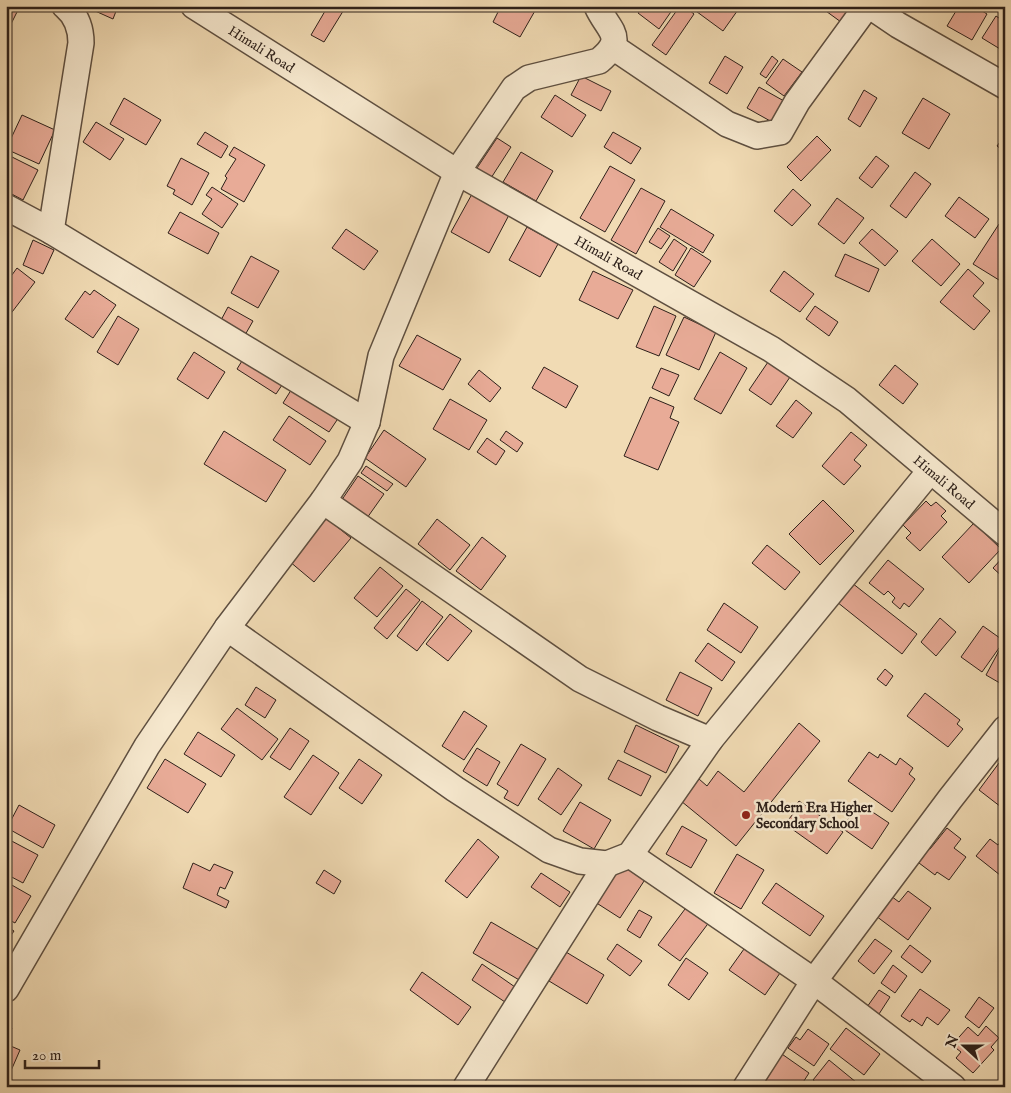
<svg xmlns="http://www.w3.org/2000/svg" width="1011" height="1093" viewBox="0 0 1011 1093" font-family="'IM FELL English',serif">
	<rect width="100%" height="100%" fill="#f1dbb4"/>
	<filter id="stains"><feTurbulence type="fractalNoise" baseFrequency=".004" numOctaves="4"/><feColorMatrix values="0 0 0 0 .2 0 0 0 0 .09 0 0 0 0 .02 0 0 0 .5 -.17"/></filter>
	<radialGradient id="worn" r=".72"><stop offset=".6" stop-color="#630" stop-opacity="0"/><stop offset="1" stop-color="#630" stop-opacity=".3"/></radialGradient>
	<path fill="#e8ab97" stroke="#2d201a" d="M 6,6 L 20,6 L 6,34 Z
		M 84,6 L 118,6 L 113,19 Z
		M 328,6 L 345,8 L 324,42 L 311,35 Z
		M 501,6 L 532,6 L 536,9 L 520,37 L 493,22 Z
		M 643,6 L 675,6 L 659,29 L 638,13 Z
		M 680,6 L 684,6 L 694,14 L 666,55 L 652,45 Z
		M 689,6 L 739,6 L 740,7 L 723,31 Z
		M 819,6 L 852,6 L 841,22 Z
		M 959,6 L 974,6 L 987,14 L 972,40 L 947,26 Z
		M 996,16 L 1005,22 L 1005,52 L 982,38 Z
		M 725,56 L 743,67 L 727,94 L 709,83 Z
		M 772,56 L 778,61 L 766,78 L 760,74 Z
		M 783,59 L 802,72 L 784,96 L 766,83 Z
		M 581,76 L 611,91 L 601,111 L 571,95 Z
		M 759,87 L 784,101 L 772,122 L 747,108 Z
		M 864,90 L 877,98 L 860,127 L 848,119 Z
		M 555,95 L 586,115 L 572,137 L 541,117 Z
		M 124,98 L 161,120 L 146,145 L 110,124 Z
		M 923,98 L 950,114 L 929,149 L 902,133 Z
		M 22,115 L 55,130 L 39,164 L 6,149 Z
		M 96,122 L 124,139 L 110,160 L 83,142 Z
		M 205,132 L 228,146 L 221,158 L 197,144 Z
		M 613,132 L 641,148 L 631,164 L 604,147 Z
		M 1005,135 L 1005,152 L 997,146 Z
		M 817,136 L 831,150 L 801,181 L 787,167 Z
		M 497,138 L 511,147 L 491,178 L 477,168 Z
		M 234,147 L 265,165 L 244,202 L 221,189 L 227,178 L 225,176 L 236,159 L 229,155 Z
		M 521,152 L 553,171 L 536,201 L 503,182 Z
		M 6,154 L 38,170 L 23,200 L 6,191 Z
		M 876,156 L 889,166 L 872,188 L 859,178 Z
		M 181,158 L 209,173 L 192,205 L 173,194 L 175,190 L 167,186 Z
		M 610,166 L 635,180 L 605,232 L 580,218 Z
		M 915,172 L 931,184 L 906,218 L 890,206 Z
		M 212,187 L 238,204 L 222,228 L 202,214 L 212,199 L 206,195 Z
		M 641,188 L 665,201 L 636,254 L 611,240 Z
		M 793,189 L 811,205 L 792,226 L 774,211 Z
		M 472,194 L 509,215 L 489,253 L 451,232 Z
		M 959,197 L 989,219 L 975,238 L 945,216 Z
		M 837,198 L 864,218 L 844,244 L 818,224 Z
		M 671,209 L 714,235 L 703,253 L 660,227 Z
		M 180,212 L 219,233 L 208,254 L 168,233 Z
		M 999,224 L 1005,228 L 1005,270 L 999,280 L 973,264 Z
		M 527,227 L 558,244 L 540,277 L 509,260 Z
		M 658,228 L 670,236 L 661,249 L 649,242 Z
		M 346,229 L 378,251 L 364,270 L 332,248 Z
		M 872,229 L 898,251 L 885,266 L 859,243 Z
		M 674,239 L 687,248 L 673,271 L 659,262 Z
		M 932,239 L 960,264 L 941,286 L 912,261 Z
		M 33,240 L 54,250 L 43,274 L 23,265 Z
		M 691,248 L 711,261 L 694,287 L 675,275 Z
		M 845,254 L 879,269 L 869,292 L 835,276 Z
		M 251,256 L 279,271 L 258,308 L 231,293 Z
		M 17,268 L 35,282 L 9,316 L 6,314 L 6,283 Z
		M 968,269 L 984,283 L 973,296 L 990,311 L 974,330 L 940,302 Z
		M 593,271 L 633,290 L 618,319 L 579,300 Z
		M 784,271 L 814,294 L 800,312 L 770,291 Z
		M 94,290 L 116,305 L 93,338 L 65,319 L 85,291 L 90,295 Z
		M 654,306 L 676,316 L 659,356 L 636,347 Z
		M 815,306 L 838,322 L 829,336 L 806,319 Z
		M 228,307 L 253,321 L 245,335 L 220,322 Z
		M 118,316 L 139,329 L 118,365 L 97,352 Z
		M 684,317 L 716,332 L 699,370 L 666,355 Z
		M 417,335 L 461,359 L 443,390 L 399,366 Z
		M 194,352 L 225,372 L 208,399 L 177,379 Z
		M 720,352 L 747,368 L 721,414 L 694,399 Z
		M 245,356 L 284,382 L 276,394 L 237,369 Z
		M 768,362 L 790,377 L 771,405 L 749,390 Z
		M 895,365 L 918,384 L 903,404 L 879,385 Z
		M 544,367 L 578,386 L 566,408 L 532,388 Z
		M 661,368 L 679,375 L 669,396 L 652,388 Z
		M 479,370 L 501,388 L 490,402 L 468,384 Z
		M 293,387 L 339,417 L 329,432 L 283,403 Z
		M 650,397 L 674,407 L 670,418 L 679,422 L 658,470 L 624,456 Z
		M 450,399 L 487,420 L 469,450 L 433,429 Z
		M 796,400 L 812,413 L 793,438 L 776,426 Z
		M 289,416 L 326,441 L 310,465 L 273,440 Z
		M 384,430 L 426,459 L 406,487 L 365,458 Z
		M 224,431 L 286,470 L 266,502 L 204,464 Z
		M 506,431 L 523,443 L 517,452 L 500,440 Z
		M 851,432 L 867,445 L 854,460 L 861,466 L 844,485 L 822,466 Z
		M 487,438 L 505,451 L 496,465 L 477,452 Z
		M 366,466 L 393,484 L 387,491 L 361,473 Z
		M 358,476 L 384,494 L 367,518 L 341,501 Z
		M 823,500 L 854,531 L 820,565 L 789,534 Z
		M 926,501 L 931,506 L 936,502 L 946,511 L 941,516 L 947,522 L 920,551 L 906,538 L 911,533 L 903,525 Z
		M 325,517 L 351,538 L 314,582 L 289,561 Z
		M 437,519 L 470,545 L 450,570 L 418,544 Z
		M 974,523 L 1001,549 L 969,583 L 942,557 Z
		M 482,537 L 506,556 L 481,590 L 456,571 Z
		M 767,545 L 800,572 L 785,590 L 752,563 Z
		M 1005,555 L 1005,579 L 993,568 Z
		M 888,560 L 924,589 L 909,607 L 904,603 L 900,609 L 892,602 L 895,598 L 888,591 L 884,595 L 869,583 Z
		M 380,567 L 403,586 L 377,617 L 354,598 Z
		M 852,583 L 917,634 L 902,654 L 837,602 Z
		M 406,589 L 420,600 L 387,639 L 374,628 Z
		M 422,601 L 443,617 L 417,651 L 397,636 Z
		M 724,603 L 758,627 L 741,653 L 707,630 Z
		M 450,614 L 472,631 L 448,661 L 426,644 Z
		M 940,618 L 956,632 L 936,656 L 921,642 Z
		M 983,626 L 1004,641 L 982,672 L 961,657 Z
		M 708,643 L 735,662 L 722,681 L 695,661 Z
		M 1001,647 L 1005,649 L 1005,686 L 986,675 Z
		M 885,669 L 893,676 L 886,686 L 877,679 Z
		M 680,672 L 712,688 L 698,716 L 666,700 Z
		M 256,687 L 276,700 L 265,718 L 245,705 Z
		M 925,693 L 960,720 L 957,724 L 963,729 L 948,747 L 907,716 Z
		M 237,708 L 278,739 L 262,760 L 221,729 Z
		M 464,711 L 487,726 L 464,760 L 442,746 Z
		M 799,723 L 820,741 L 736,846 L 681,801 L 699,779 L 707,786 L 718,771 L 744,792 Z
		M 636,725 L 679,746 L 666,773 L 624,752 Z
		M 290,728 L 309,741 L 290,770 L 270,757 Z
		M 198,732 L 235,755 L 221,777 L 184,754 Z
		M 521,744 L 546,759 L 518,806 L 504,798 L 508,791 L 497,784 Z
		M 477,748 L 500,762 L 487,786 L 463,771 Z
		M 869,752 L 878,758 L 880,754 L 896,765 L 900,758 L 913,768 L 909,774 L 915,779 L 892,812 L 848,781 Z
		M 313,755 L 339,773 L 311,815 L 284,797 Z
		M 165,759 L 206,784 L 188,813 L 147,788 Z
		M 359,759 L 382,775 L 362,804 L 339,788 Z
		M 618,760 L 651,776 L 641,796 L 608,779 Z
		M 999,763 L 1005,768 L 1005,803 L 1001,807 L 979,790 Z
		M 558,768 L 582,785 L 561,815 L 538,799 Z
		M 799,801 L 843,832 L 827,854 L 785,824 L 793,814 L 791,812 Z
		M 580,802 L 611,820 L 594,849 L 563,831 Z
		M 859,803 L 889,823 L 872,849 L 842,828 Z
		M 19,805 L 55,825 L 43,848 L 7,828 Z
		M 682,826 L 707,840 L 691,868 L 666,854 Z
		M 947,828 L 961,839 L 954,848 L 966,857 L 949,880 L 937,872 L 935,875 L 915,860 L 926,846 L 930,849 Z
		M 1004,837 L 1005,837 L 1005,879 L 976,856 L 990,839 L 998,845 Z
		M 6,838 L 38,855 L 23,883 L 6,874 Z
		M 478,839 L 499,857 L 467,898 L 445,881 Z
		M 737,854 L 764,870 L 741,909 L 714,893 Z
		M 622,862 L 646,878 L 620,918 L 595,902 Z
		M 193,863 L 210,871 L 214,864 L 233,872 L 225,889 L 220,887 L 217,895 L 229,901 L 226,908 L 183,888 Z
		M 324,870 L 341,881 L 334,894 L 316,883 Z
		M 541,873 L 570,892 L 560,907 L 531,887 Z
		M 776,883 L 824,916 L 810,936 L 762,903 Z
		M 10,884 L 31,896 L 15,923 L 6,918 L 6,890 Z
		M 908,891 L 931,908 L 908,940 L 876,916 L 891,896 L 899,902 Z
		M 688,905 L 710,921 L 680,961 L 658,945 Z
		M 639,910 L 652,917 L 640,938 L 627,930 Z
		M 491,922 L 539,950 L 521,981 L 473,953 Z
		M 6,926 L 14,931 L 6,943 Z
		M 875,939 L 892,951 L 874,974 L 858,961 Z
		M 617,944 L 642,961 L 630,976 L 607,959 Z
		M 910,945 L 931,961 L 922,973 L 901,957 Z
		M 744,949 L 780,973 L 765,995 L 729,970 Z
		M 566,952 L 604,975 L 587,1004 L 549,981 Z
		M 686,958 L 708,973 L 689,1000 L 668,985 Z
		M 482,964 L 515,987 L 505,1002 L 472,980 Z
		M 893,965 L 907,976 L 895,993 L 881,983 Z
		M 422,972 L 471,1007 L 458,1025 L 410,990 Z
		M 920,989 L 950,1010 L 938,1025 L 927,1017 L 922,1026 L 912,1019 L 910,1022 L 901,1016 Z
		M 879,990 L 890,997 L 879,1014 L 867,1007 Z
		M 979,997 L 994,1008 L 979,1028 L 965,1017 Z
		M 6,1026 L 12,1028 L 8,1037 L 6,1036 Z
		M 986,1026 L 999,1038 L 991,1047 L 994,1050 L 973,1073 L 956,1058 L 961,1052 L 952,1045 L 968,1027 L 978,1036 Z
		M 846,1028 L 880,1054 L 864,1075 L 830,1049 Z
		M 808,1029 L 829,1044 L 814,1066 L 788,1048 L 796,1037 L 800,1040 Z
		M 6,1044 L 20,1050 L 10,1073 L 6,1072 Z
		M 779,1052 L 809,1073 L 800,1087 L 775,1087 L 761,1077 Z
		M 829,1060 L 862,1087 L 822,1087 L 813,1080 Z"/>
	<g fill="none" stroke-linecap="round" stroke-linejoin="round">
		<defs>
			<g id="street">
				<path id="s1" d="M 194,6 L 457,172 L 771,349 L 847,400 L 1005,533"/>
				<path d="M 870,6 L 898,25 L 1005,86"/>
				<path d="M 613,47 L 727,124 L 757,136 L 780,132 L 797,102 L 867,6"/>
				<path d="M 6,207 L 51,231 L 367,422"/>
				<path d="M 51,231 L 81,43 C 81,28 77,16 65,6"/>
				<path d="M 323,501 L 580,679 L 658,718 L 710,740"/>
				<path d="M 227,628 L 455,789 L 549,850 L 580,861 L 607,864 L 630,855 L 710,740 L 930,471"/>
				<path d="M 630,855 L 814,981 L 953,1087"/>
				<path d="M 6,989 L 147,746 L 227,628 L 323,501 L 350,461 L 367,422 L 381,356 L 457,172 L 514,88 L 529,78 L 599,61 C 628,37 608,31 597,6"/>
				<path d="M 466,1087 L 607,864"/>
				<path d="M 746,1087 L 814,981 L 950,799 L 1005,729"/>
			</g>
		</defs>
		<use href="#street" stroke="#5e4f40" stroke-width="28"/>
		<use href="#street" stroke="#f6e8ce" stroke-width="25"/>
	</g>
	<circle fill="#8f2418" stroke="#f6e8ce" stroke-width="2" cx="746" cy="815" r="5"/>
	<g text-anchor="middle" stroke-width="5" stroke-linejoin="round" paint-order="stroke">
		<g font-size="14" fill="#2d201a" stroke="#f6e8ce">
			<text dy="5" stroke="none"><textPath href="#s1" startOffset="80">Himali Road</textPath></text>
			<text dy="5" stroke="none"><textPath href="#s1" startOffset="485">Himali Road</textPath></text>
			<text dy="5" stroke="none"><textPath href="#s1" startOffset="890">Himali Road</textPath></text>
		</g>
		<g font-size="14" font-weight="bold" fill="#2d201a" stroke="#f6e8ce" text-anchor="start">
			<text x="756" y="812">Modern Era Higher<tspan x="756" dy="16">Secondary School</tspan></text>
		</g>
	</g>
	<rect width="1011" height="1093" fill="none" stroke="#f1dbb4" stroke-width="25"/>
	<rect x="8" y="8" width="996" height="1078" fill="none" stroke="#2d201a" stroke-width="2.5"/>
	<rect x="12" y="12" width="986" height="1068" fill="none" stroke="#2d201a"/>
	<g transform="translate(964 1046) rotate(291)" stroke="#f6e8ce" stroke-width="4" paint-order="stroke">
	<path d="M0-4L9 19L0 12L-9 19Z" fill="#2d201a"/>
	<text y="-8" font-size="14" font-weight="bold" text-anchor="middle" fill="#2d201a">N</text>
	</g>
	<path d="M25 1060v8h74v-8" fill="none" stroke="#2d201a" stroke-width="2.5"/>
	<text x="32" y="1060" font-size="15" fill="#2d201a" stroke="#f6e8ce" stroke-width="4" paint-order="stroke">20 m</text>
	<rect width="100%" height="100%" filter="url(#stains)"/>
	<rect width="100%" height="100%" fill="url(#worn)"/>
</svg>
